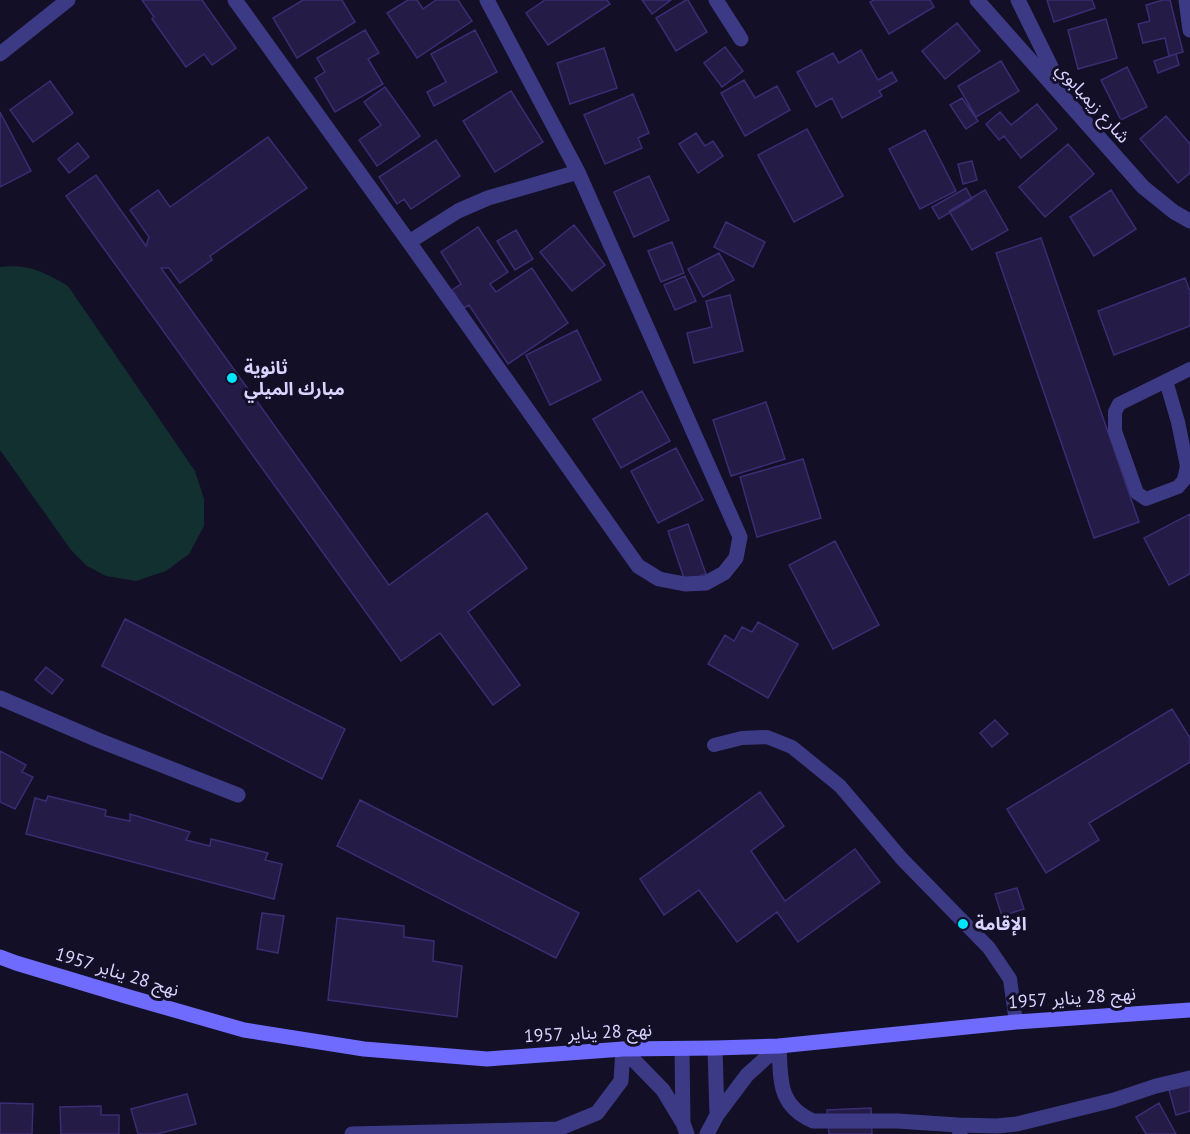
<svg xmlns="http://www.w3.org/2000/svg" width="1190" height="1134" viewBox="0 0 1190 1134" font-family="'PT Sans','Noto Sans Arabic',sans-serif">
	<rect width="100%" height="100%" fill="#130f26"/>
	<path fill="#12302f" d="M 0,267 C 30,264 43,272 68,286 L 195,471 L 204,499 L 204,526 L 189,554 L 166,571 L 136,581 L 106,576 L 87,566 L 71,550 L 0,450 Z"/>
	<path fill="#241b47" stroke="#3b2d73" stroke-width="1.5" d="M 142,0 L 202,0 L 236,48 L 212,65 L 204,54 L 186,67 L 152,19 L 154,17 Z
		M 303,0 L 342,0 L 355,22 L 297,58 L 273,18 Z
		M 408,0 L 417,0 L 423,9 L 436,0 L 458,0 L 472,21 L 417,58 L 387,13 Z
		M 545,0 L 607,0 L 610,4 L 548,45 L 526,13 Z
		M 642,0 L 671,0 L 652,14 Z
		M 686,0 L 688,0 L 707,32 L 676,51 L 656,18 Z
		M 874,0 L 930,0 L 934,7 L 889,34 L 870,2 Z
		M 1047,0 L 1092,0 L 1095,8 L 1054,22 Z
		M 1163,0 L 1170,0 L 1183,52 L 1169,56 L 1165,38 L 1143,43 L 1138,24 L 1150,21 L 1146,5 Z
		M 1106,19 L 1117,58 L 1078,69 L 1068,30 Z
		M 957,23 L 980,51 L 945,79 L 922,51 Z
		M 365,30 L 379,53 L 368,59 L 383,84 L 335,112 L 315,78 L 325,72 L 317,58 Z
		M 475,30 L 497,72 L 434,106 L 427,92 L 446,82 L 431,54 Z
		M 725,47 L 743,71 L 722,87 L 704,63 Z
		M 604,48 L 617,88 L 570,104 L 557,63 Z
		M 861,50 L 878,80 L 892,72 L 897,81 L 879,91 L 882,96 L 842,118 L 832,98 L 816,107 L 797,72 L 833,53 L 839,63 Z
		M 1176,54 L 1179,65 L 1158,73 L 1154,61 Z
		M 1001,61 L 1019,91 L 976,117 L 958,86 Z
		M 1127,67 L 1147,107 L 1121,120 L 1101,80 Z
		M 744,80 L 755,98 L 777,86 L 790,110 L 745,136 L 721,93 Z
		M 50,81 L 73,113 L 33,142 L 10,110 Z
		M 385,87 L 420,136 L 377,166 L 359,140 L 381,125 L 364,102 Z
		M 511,91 L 543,142 L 495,172 L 463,121 Z
		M 633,94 L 649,133 L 638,138 L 642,148 L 605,164 L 584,115 Z
		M 962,98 L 978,121 L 966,129 L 950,105 Z
		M 1037,104 L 1057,129 L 1021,158 L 1004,136 L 999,140 L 986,124 L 1000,112 L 1011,125 Z
		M 0,112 L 31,171 L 0,187 Z
		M 1166,116 L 1190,144 L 1190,173 L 1178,183 L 1140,139 Z
		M 807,129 L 843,196 L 794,222 L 758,155 Z
		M 925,130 L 956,191 L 920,209 L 889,149 Z
		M 696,133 L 705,146 L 713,141 L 723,156 L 698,173 L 679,144 Z
		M 268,137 L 307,188 L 210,256 L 212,260 L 180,283 L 169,268 L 161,268 L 389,585 L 487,513 L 527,568 L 468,612 L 520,685 L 493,705 L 440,633 L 401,661 L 66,196 L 96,175 L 146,246 L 149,237 L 130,210 L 158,190 L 170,207 Z
		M 436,140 L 460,176 L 411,209 L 404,199 L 397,204 L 379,177 Z
		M 78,143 L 89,157 L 69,173 L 58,159 Z
		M 1068,144 L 1094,174 L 1045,217 L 1019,187 Z
		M 972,161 L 977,180 L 963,184 L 958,164 Z
		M 649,176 L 669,220 L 634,237 L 614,192 Z
		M 966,188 L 972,199 L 939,219 L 932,207 Z
		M 985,190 L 1008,230 L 972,250 L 949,211 Z
		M 1111,190 L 1136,229 L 1094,256 L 1070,217 Z
		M 726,222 L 765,242 L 753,267 L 714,247 Z
		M 574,225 L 605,265 L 572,291 L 540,252 Z
		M 478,227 L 508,272 L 490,284 L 496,292 L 532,268 L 568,323 L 508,364 L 469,305 L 464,308 L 452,290 L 461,284 L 441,252 Z
		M 516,230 L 533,259 L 515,270 L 497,241 Z
		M 1041,238 L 1139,522 L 1094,538 L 996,253 Z
		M 672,242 L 684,273 L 661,282 L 648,251 Z
		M 719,253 L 734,280 L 703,297 L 688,269 Z
		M 685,276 L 696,301 L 675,310 L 664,285 Z
		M 1185,278 L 1190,291 L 1190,326 L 1114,355 L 1098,311 Z
		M 730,295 L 743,351 L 694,363 L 687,333 L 712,327 L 706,301 Z
		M 577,330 L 601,380 L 550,405 L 526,355 Z
		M 642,391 L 670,441 L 621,468 L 593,419 Z
		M 766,402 L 785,459 L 731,476 L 713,420 Z
		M 676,448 L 703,500 L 658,523 L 631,471 Z
		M 803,459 L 821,518 L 757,537 L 740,477 Z
		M 1190,514 L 1190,574 L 1169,585 L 1144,538 Z
		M 688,524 L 706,574 L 685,581 L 668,531 Z
		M 835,541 L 879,625 L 833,649 L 789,565 Z
		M 125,619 L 345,729 L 322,779 L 102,666 Z
		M 758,622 L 798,644 L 768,698 L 708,664 L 725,635 L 734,641 L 742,627 L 752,632 Z
		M 46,667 L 63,680 L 52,694 L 35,680 Z
		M 1172,709 L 1190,738 L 1190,762 L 1089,823 L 1099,840 L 1046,873 L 1007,809 Z
		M 995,720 L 1008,734 L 992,747 L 980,733 Z
		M 0,751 L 26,765 L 22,772 L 33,777 L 15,809 L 0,802 Z
		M 760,792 L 784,826 L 751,851 L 785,901 L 855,849 L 880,882 L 798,942 L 777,912 L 737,942 L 699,890 L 664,915 L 640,879 Z
		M 48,796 L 106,810 L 105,816 L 130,821 L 130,814 L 190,832 L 186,840 L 210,846 L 211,839 L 268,853 L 265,860 L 282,864 L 274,899 L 26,834 L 35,798 L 46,801 Z
		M 360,800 L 579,913 L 556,958 L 337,846 Z
		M 1017,888 L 1024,909 L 1002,916 L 995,894 Z
		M 262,913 L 284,916 L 278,953 L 257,949 Z
		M 337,918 L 404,926 L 404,937 L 434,941 L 433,961 L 462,966 L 457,1017 L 328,1000 Z
		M 1190,1084 L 1190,1111 L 1176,1115 L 1169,1090 Z
		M 187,1094 L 196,1124 L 157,1134 L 138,1134 L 131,1109 Z
		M 0,1103 L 33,1104 L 32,1134 L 0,1134 Z
		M 1159,1103 L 1176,1134 L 1146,1134 L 1136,1117 Z
		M 101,1106 L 101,1115 L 119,1115 L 119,1134 L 61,1134 L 60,1107 Z
		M 871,1108 L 872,1134 L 829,1134 L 827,1110 Z"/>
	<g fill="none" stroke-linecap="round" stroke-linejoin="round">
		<path stroke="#3d3a85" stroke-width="14" d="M 1166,381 L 1178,422 L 1187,466 L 1184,480 L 1178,487 L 1146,499 L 1137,493 L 1115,431 L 1115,412 L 1119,404 L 1190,369
			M 714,745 L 742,738 L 767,737 L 792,747 L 840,786 L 902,859 L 989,948 L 1010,979 L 1016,1022"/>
		<path stroke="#3d3a85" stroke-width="15" d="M 235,0 L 409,242 L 638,566 L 659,579 L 685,584 L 706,583 L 724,573 L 736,558 L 740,537 L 578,172 L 487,0
			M 716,0 L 741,39
			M 977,0 L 1143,187 L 1174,212 L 1190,221
			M 1018,0 L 1062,89
			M 1186,0 L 1190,30
			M 0,54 L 68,0
			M 409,242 L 458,211 L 488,198 L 578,172
			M 0,698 L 98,740 L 238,795
			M 779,1046 C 781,1079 777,1105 813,1121 L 897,1121 L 958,1125 L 960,1134
			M 623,1049 L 663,1090 L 683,1123
			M 682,1049 L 683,1123 L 687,1134
			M 717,1115 L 747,1075 L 779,1046
			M 958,1125 L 997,1126 L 1017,1124 L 1114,1100 L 1156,1086 L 1190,1078
			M 352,1134 L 558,1129 L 597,1113 L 621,1081 L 623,1049
			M 707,1134 L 717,1115 L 715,1048"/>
		<path stroke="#6f6bff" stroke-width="15" d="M 0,957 L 16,963 L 129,997 L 244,1030 L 364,1049 L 487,1059 L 623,1049 L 715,1048 L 779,1046 L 1016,1022 L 1190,1010"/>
	</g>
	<g fill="#00e5ff" stroke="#130f26" stroke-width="2">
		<circle cx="232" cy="378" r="6"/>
		<circle cx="963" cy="924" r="6"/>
	</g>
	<g text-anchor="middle" stroke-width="6" stroke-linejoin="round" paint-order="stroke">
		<g font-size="18" fill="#d9d4ff" stroke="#130f26">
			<text transform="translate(1093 103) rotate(48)" y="6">شارع زيمبابوي</text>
			<text transform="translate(117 972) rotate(17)" y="6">نهج 28 يناير 1957</text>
			<text transform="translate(1072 998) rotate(-4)" y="6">نهج 28 يناير 1957</text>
			<text transform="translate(588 1033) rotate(-3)" y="6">نهج 28 يناير 1957</text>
		</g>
		<g font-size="18" font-weight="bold" fill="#d9d4ff" stroke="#130f26" text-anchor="start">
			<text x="244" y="374">ثانوية<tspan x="244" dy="21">مبارك الميلي</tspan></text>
			<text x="975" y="930">الإقامة</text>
		</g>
	</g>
</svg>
